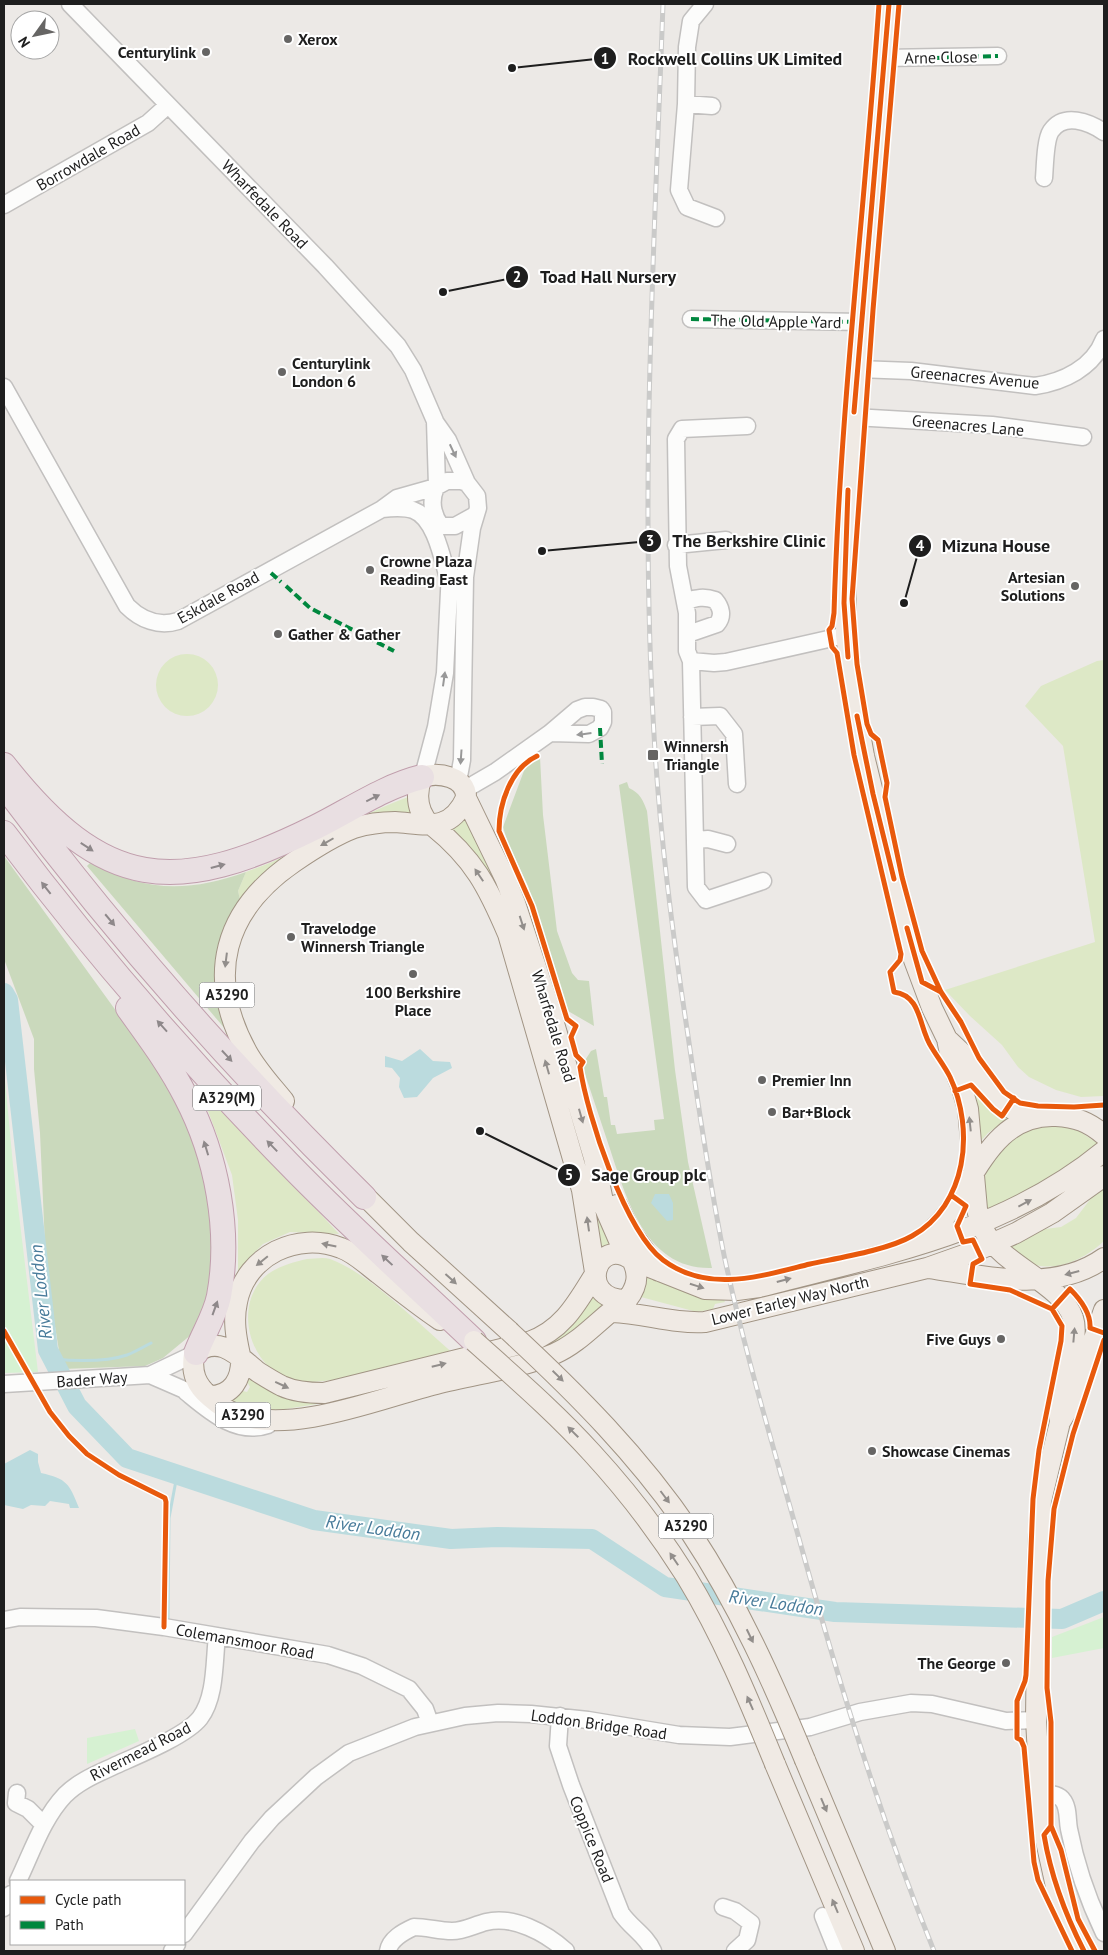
<svg xmlns="http://www.w3.org/2000/svg" width="1108" height="1955" viewBox="0 0 1108 1955" font-family="'PT Sans',sans-serif">
	<rect width="100%" height="100%" fill="#ece9e6"/>
	<path fill="#dde8c6" d="M156 685a31 31 0 1 1 62 0a31 31 0 1 1-62 0Z
		M 1104,660 L 1104,1096 L 1081,1097 L 1056,1090 L 1029,1077 L 1018,1067 L 1002,1045 L 970,1016 L 945,990 L 1095,942 L 1063,746 L 1025,706 L 1041,686 L 1097,661 Z
		M 411,796 L 414,814 L 381,816 L 241,904 L 238,891 L 246,872 C 304,852 354,816 411,796 Z
		M 465,808 L 499,882 L 616,1246 L 602,1250 L 594,1205 L 502,896 C 486,866 475,849 448,828 Z
		M 196,1079 L 339,1234 L 290,1232 L 263,1244 L 249,1258 L 238,1276 L 238,1220 L 232,1175 Z
		M 970,1089 L 994,1113 L 1001,1118 L 1009,1114 L 1011,1116 L 988,1133 L 979,1143 Z
		M 1056,1125 L 1079,1131 L 1100,1145 L 1060,1173 L 985,1213 L 984,1180 L 988,1167 L 1001,1147 L 1029,1128 Z
		M 1104,1181 L 1104,1241 C 1084,1260 1052,1275 1025,1261 C 1017,1256 1010,1249 1002,1244 L 1029,1231 L 1061,1227 L 1076,1218 Z
		M 307,1259 C 314,1259 323,1257 330,1259 C 368,1272 421,1326 453,1353 C 417,1361 321,1390 290,1380 C 248,1366 232,1302 268,1274 C 279,1266 294,1262 307,1259 Z
		M 648,1274 L 724,1300 L 725,1302 L 715,1304 L 713,1309 L 697,1312 L 641,1297 L 645,1289 Z
		M 593,1291 L 612,1305 L 560,1346 L 349,1399 L 273,1411 L 248,1409 L 227,1400 L 239,1390 L 247,1392 L 250,1387 L 246,1380 L 250,1372 L 289,1397 L 554,1341 L 576,1321 Z"/>
	<path fill="#cad9bc" d="M 540,757 L 543,815 L 557,931 L 572,973 L 578,980 L 589,981 L 594,1026 L 568,1011 L 528,886 L 508,843 L 503,827 L 525,768 Z
		M 627,782 L 629,788 C 640,793 643,800 647,811 L 675,1070 L 688,1162 L 712,1268 C 645,1270 626,1197 609,1146 C 600,1119 591,1092 582,1065 L 591,1051 L 596,1049 L 604,1097 L 607,1097 L 611,1125 L 615,1125 L 617,1134 L 655,1130 L 654,1120 L 664,1119 L 619,785 Z
		M 4,856 L 161,1073 L 188,1118 L 209,1172 L 216,1286 L 192,1334 L 163,1358 L 145,1366 L 62,1369 L 52,1308 L 45,1245 L 40,1133 L 34,1069 L 34,1039 L 4,959 Z
		M 91,862 C 144,893 190,892 246,872 L 238,891 L 241,904 L 230,923 L 237,1043 L 87,866 Z"/>
	<path fill="#d6f1d2" d="M 4,1069 L 13,1165 L 38,1372 L 4,1373 Z
		M 1104,1617 L 1104,1648 L 1052,1658 L 1052,1637 Z
		M 135,1729 L 139,1741 L 87,1764 L 87,1738 Z"/>
	<path fill="#bbdbde" d="M 420,1049 L 433,1061 L 450,1062 L 452,1068 L 433,1078 L 417,1097 L 404,1098 L 399,1087 L 400,1078 L 392,1068 L 385,1067 L 385,1056 L 402,1061 Z
		M 655,1194 L 669,1194 L 673,1203 L 673,1220 L 667,1221 L 651,1203 Z
		M 30,1450 L 38,1454 L 38,1462 L 41,1473 C 67,1479 69,1483 79,1508 L 70,1508 L 69,1504 L 50,1501 L 45,1506 L 31,1505 L 23,1509 L 4,1505 L 4,1464 Z"/>
	<g fill="none" stroke-linecap="round" stroke-linejoin="round">
		<path stroke="#bbdbde" stroke-width="3" d="M 53,1359 C 74,1361 106,1362 127,1355 C 135,1352 143,1347 151,1343
			M 168,1619 L 169,1518 L 177,1475"/>
		<path stroke="#bbdbde" stroke-width="20" d="M 4,993 L 8,1000 L 48,1350 L 77,1406 L 127,1458 L 314,1520 L 451,1539 L 497,1537 L 592,1539 L 665,1587 L 835,1612 L 1062,1619 L 1104,1601"/>
		<defs>
			<path id="minor" d="M 70,4 L 325,266 L 398,346 L 413,370 L 435,421 L 437,486
				M 705,4 L 691,21 L 687,47 L 686,104 L 679,190 L 687,207 L 716,218
				M 884,58 L 998,56
				M 686,104 L 712,106
				M 1044,178 C 1045,167 1045,140 1051,131 C 1064,112 1089,122 1104,132
				M 4,205 L 148,123 L 168,105
				M 691,319 L 862,322
				M 858,369 L 911,371 L 1035,386 C 1063,382 1093,368 1104,339
				M 4,387 L 127,606 C 141,620 159,627 178,621 L 382,509 C 391,508 404,507 413,510 C 436,518 443,562 449,582
				M 854,417 L 992,425 L 1083,437
				M 436,423 L 448,440 L 467,483
				M 747,426 L 682,429 L 676,439 L 678,566 L 687,613 L 687,651 L 691,661 L 696,887 L 706,900 L 763,881
				M 436,487 C 430,501 432,514 441,526 L 455,526 L 475,515
				M 382,509 L 397,498 L 436,487 L 447,481 L 461,481 L 467,483 L 477,496 L 478,508 L 472,528 L 465,577 L 462,760 L 458,782
				M 676,545 L 726,540
				M 686,601 C 696,598 704,596 715,600 C 721,607 724,616 717,624 L 688,634
				M 691,661 L 714,663 L 726,662 L 846,635
				M 692,717 L 720,716 L 734,734 L 737,784
				M 423,776 L 436,727 L 445,673 L 450,571
				M 464,790 L 495,772 L 550,733 L 577,710 L 585,707 L 593,707 L 601,709 L 603,712 L 603,722 L 600,728 L 589,734 L 550,733
				M 695,840 L 708,839 L 727,844
				M 150,1375 L 196,1395
				M 4,1384 L 150,1375 L 194,1354
				M 186,1392 C 208,1410 236,1436 268,1425
				M 4,1620 L 20,1617 L 96,1618 L 164,1627 L 328,1655 L 362,1666 L 409,1689 L 425,1709 L 430,1723
				M 560,1716 L 558,1746 L 571,1785 L 621,1913 C 631,1928 646,1935 653,1951
				M 17,1793 L 16,1803 L 28,1809 L 44,1825
				M 1040,1794 C 1047,1794 1056,1793 1062,1799 C 1069,1807 1067,1819 1069,1829 C 1076,1865 1088,1900 1104,1933
				M 18,1881 C 32,1852 43,1818 65,1795 C 79,1781 97,1774 114,1766 C 136,1756 186,1736 200,1718 C 216,1697 214,1661 217,1636
				M 723,1907 L 735,1911 L 751,1923 L 747,1940 L 735,1951
				M 4,1908 L 11,1894
				M 823,1916 L 837,1951
				M 184,1934 L 252,1841 L 272,1818 L 316,1777 L 349,1753 L 415,1727 L 465,1716 L 498,1713 L 531,1714 L 588,1720 L 679,1735 L 730,1737 L 810,1727 L 860,1712 L 911,1703 L 932,1704 L 1006,1721 L 1036,1720
				M 172,1951 L 177,1944
				M 388,1951 C 390,1939 403,1932 414,1927 C 427,1927 439,1931 452,1931 C 464,1931 474,1925 486,1922 C 513,1915 546,1933 566,1951"/>
			<path id="major" d="M 889,4 L 849,471 L 845,563 L 846,635 L 855,706 L 864,756 L 914,960 L 932,1008 L 947,1039 L 952,1063 L 962,1088 L 968,1109 L 977,1209 C 979,1218 981,1226 986,1234 C 1005,1266 1063,1285 1073,1318 C 1080,1339 1064,1373 1060,1396 C 1058,1404 1059,1414 1060,1422
				M 466,798 L 505,878 L 515,903 L 550,1010 L 594,1158 L 604,1206 L 621,1245 L 630,1258
				M 433,826 C 474,859 488,887 508,934 L 582,1190 L 595,1272
				M 947,1039 L 965,1056 L 979,1076 L 1003,1103 L 1012,1109 L 1040,1117
				M 284,1101 C 271,1085 257,1070 247,1052 C 205,976 224,910 294,862 C 313,849 333,836 354,828 C 367,824 381,822 395,822 C 426,824 450,833 466,798 C 467,776 438,772 422,777 C 415,795 417,811 430,825
				M 355,1186 L 411,1242 L 509,1331
				M 617,1205 L 630,1231 L 659,1271
				M 917,1242 C 929,1234 939,1225 948,1213 C 977,1174 996,1113 1056,1116 C 1076,1117 1089,1122 1104,1135
				M 632,1260 L 705,1289 L 737,1290 L 759,1287 C 881,1255 1003,1234 1104,1151
				M 929,1268 C 985,1276 1054,1294 1104,1258
				M 595,1274 C 577,1303 563,1330 529,1342 L 324,1393 C 309,1393 295,1392 282,1386 C 274,1382 266,1377 258,1372 C 239,1357 220,1333 194,1354 C 191,1373 196,1385 210,1397 C 218,1404 226,1410 236,1414 C 292,1435 380,1398 436,1384 C 474,1374 518,1369 554,1354 C 582,1342 602,1315 627,1300 C 637,1287 640,1275 632,1260 C 596,1234 576,1299 625,1300
				M 612,1312 C 644,1313 673,1324 705,1322 L 927,1268 L 978,1250 L 1016,1233 L 1052,1213 L 1104,1176
				M 240,1355 C 236,1337 233,1320 237,1302 C 246,1255 298,1231 341,1248 C 355,1253 367,1265 379,1274 C 399,1290 419,1306 440,1320
				M 210,1396 C 232,1396 242,1379 241,1358
				M 805,1760 L 885,1951
				M 775,1764 L 854,1951
				M 1084,1951 L 1065,1913 L 1057,1891 L 1042,1823 L 1036,1720 L 1038,1548 L 1041,1501 L 1060,1422 L 1072,1402 L 1104,1310"/>
			<path id="highway" d="M 4,765 C 104,892 175,897 316,827 C 350,810 385,786 422,777
				M 4,785 C 113,932 234,1069 364,1197
				M 4,833 C 91,949 187,1059 288,1163 C 348,1225 412,1282 474,1341
				M 128,1008 C 148,1036 170,1065 186,1097 C 217,1156 231,1231 219,1296 C 215,1316 203,1334 196,1353"/>
		</defs>
		<use href="#minor" stroke="#c2c0bf" stroke-width="19"/>
		<use href="#major" stroke="#a19484" stroke-width="22"/>
		<use href="#highway" stroke="#c09eac" stroke-width="26"/>
		<use href="#minor" stroke="#fcfcfb" stroke-width="16"/>
		<use href="#major" stroke="#f0eae4" stroke-width="20"/>
		<use href="#highway" stroke="#e9dfe2" stroke-width="24"/>
		<defs>
			<path id="rail" d="M 663,4 C 654,253 639,502 655,751 C 661,844 673,937 687,1029 C 698,1104 709,1180 724,1255 C 744,1349 772,1442 798,1535 C 837,1676 879,1815 934,1951"/>
		</defs>
		<use href="#rail" stroke="#cacac9" stroke-width="5"/>
		<use href="#rail" stroke="#fff" stroke-width="3" stroke-dasharray="9" stroke-linecap="butt"/>
		<defs>
			<path id="major-bridge" d="M 509,1331 C 576,1393 640,1457 691,1533 C 738,1604 773,1682 805,1760
				M 474,1341 C 514,1377 556,1413 592,1453 C 627,1491 659,1533 686,1576 C 722,1635 749,1700 775,1764"/>
		</defs>
		<use href="#major-bridge" stroke="#a19484" stroke-width="22" stroke-linecap="butt"/>
		<use href="#major-bridge" stroke="#f0eae4" stroke-width="20"/>
		<path stroke="#00873e" stroke-width="4" stroke-dasharray="8 4" stroke-linecap="butt" d="M 935,58 L 998,56
			M 691,319 L 857,322
			M 271,573 L 281,582
			M 286,586 L 310,608 L 394,651
			M 600,728 L 602,764"/>
		<defs>
			<path id="cycleway" d="M 899,4 L 873,310 L 852,599 L 857,664 L 867,724 L 871,734 L 878,740 L 887,783 L 885,797 L 902,877 L 922,951 L 941,992 L 961,1022 L 979,1058 L 1004,1092 L 1020,1103 L 1038,1106 L 1074,1107 L 1104,1105
				M 854,412 L 889,4
				M 848,490 L 844,603 L 848,657
				M 857,716 L 873,794 L 894,879
				M 537,756 C 511,768 499,803 499,831 L 532,906 L 567,1019 L 576,1026 L 571,1037 L 576,1055 L 583,1062 L 580,1067 C 587,1115 625,1231 663,1260 C 708,1294 761,1276 810,1264 C 838,1258 888,1250 912,1236 C 967,1205 975,1130 950,1077 C 945,1067 938,1058 932,1048 C 918,1028 923,996 894,992 L 890,972 L 900,960 L 901,954 L 854,755 L 837,653 L 832,647 L 829,630 L 832,626 L 834,613 C 840,409 865,207 879,4
				M 907,928 L 922,982 L 941,992
				M 955,1091 L 971,1085 L 993,1109 L 1002,1116 L 1014,1098
				M 951,1195 L 966,1206 L 957,1226 L 963,1242 L 973,1240 L 982,1259 L 973,1264 L 970,1284 L 1010,1290 L 1052,1309 L 1062,1326 L 1061,1341 L 1039,1450 L 1033,1499 L 1026,1675 L 1025,1681 L 1017,1701 L 1017,1738 L 1021,1740 L 1024,1747 L 1034,1862 L 1038,1880 L 1072,1951
				M 1052,1309 L 1070,1289 C 1080,1299 1091,1314 1090,1328 L 1104,1333
				M 4,1331 L 50,1412 L 69,1436 L 87,1454 L 119,1475 L 165,1498 L 166,1502 L 164,1627
				M 1051,1826 L 1044,1835 C 1051,1877 1065,1914 1084,1951
				M 1095,1951 L 1078,1919 L 1061,1850 L 1051,1826 L 1051,1722 L 1047,1688 L 1048,1581 L 1054,1509 L 1073,1434 L 1104,1340"/>
		</defs>
		<use href="#cycleway" stroke="#fff" stroke-width="8"/>
		<use href="#cycleway" stroke="#e8590c" stroke-width="5"/>
	</g>
	<defs><path id="oneway-solid" d="M-6-.8H1V-3.2L6.5 0L1 3.2V.8H-6Z" transform="scale(1.25)"/></defs>
	<g fill="#989898">
		<use href="#oneway-solid" transform="translate(453 451) rotate(65)"/>
		<use href="#oneway-solid" transform="translate(444 679) rotate(-82)"/>
		<use href="#oneway-solid" transform="translate(584 734) rotate(173)"/>
		<use href="#oneway-solid" transform="translate(461 757) rotate(94)"/>
	</g>
	<g fill="#8e888a">
		<use href="#oneway-solid" transform="translate(373 798) rotate(-26)"/>
		<use href="#oneway-solid" transform="translate(87 847) rotate(33)"/>
		<use href="#oneway-solid" transform="translate(218 866) rotate(-15)"/>
		<use href="#oneway-solid" transform="translate(46 888) rotate(-128)"/>
		<use href="#oneway-solid" transform="translate(110 920) rotate(50)"/>
		<use href="#oneway-solid" transform="translate(162 1026) rotate(-132)"/>
		<use href="#oneway-solid" transform="translate(227 1056) rotate(47)"/>
		<use href="#oneway-solid" transform="translate(272 1146) rotate(-134)"/>
		<use href="#oneway-solid" transform="translate(206 1148) rotate(-107)"/>
		<use href="#oneway-solid" transform="translate(387 1260) rotate(-137)"/>
		<use href="#oneway-solid" transform="translate(215 1308) rotate(-70)"/>
	</g>
	<g fill="#928e8b">
		<use href="#oneway-solid" transform="translate(327 842) rotate(150)"/>
		<use href="#oneway-solid" transform="translate(479 875) rotate(-124)"/>
		<use href="#oneway-solid" transform="translate(522 923) rotate(72)"/>
		<use href="#oneway-solid" transform="translate(226 960) rotate(97)"/>
		<use href="#oneway-solid" transform="translate(547 1067) rotate(-106)"/>
		<use href="#oneway-solid" transform="translate(581 1116) rotate(74)"/>
		<use href="#oneway-solid" transform="translate(970 1124) rotate(-96)"/>
		<use href="#oneway-solid" transform="translate(1025 1203) rotate(-28)"/>
		<use href="#oneway-solid" transform="translate(588 1224) rotate(-98)"/>
		<use href="#oneway-solid" transform="translate(329 1245) rotate(-168)"/>
		<use href="#oneway-solid" transform="translate(262 1261) rotate(141)"/>
		<use href="#oneway-solid" transform="translate(1072 1273) rotate(165)"/>
		<use href="#oneway-solid" transform="translate(451 1279) rotate(42)"/>
		<use href="#oneway-solid" transform="translate(784 1280) rotate(-15)"/>
		<use href="#oneway-solid" transform="translate(697 1286) rotate(18)"/>
		<use href="#oneway-solid" transform="translate(1074 1335) rotate(-85)"/>
		<use href="#oneway-solid" transform="translate(439 1365) rotate(-14)"/>
		<use href="#oneway-solid" transform="translate(558 1376) rotate(44)"/>
		<use href="#oneway-solid" transform="translate(282 1385) rotate(25)"/>
		<use href="#oneway-solid" transform="translate(573 1432) rotate(-135)"/>
		<use href="#oneway-solid" transform="translate(665 1497) rotate(53)"/>
		<use href="#oneway-solid" transform="translate(674 1559) rotate(-124)"/>
		<use href="#oneway-solid" transform="translate(750 1636) rotate(64)"/>
		<use href="#oneway-solid" transform="translate(750 1703) rotate(-114)"/>
		<use href="#oneway-solid" transform="translate(824 1805) rotate(67)"/>
		<use href="#oneway-solid" transform="translate(835 1906) rotate(-113)"/>
	</g>
	<g fill="#666564" stroke="#fff" stroke-width="2">
		<circle cx="288" cy="39" r="5"/>
		<circle cx="206" cy="52" r="5"/>
		<circle cx="282" cy="372" r="5"/>
		<circle cx="370" cy="570" r="5"/>
		<circle cx="1075" cy="586" r="5"/>
		<circle cx="278" cy="634" r="5"/>
		<rect x="647" y="749" width="12" height="12" rx="2.5"/>
		<circle cx="291" cy="937" r="5"/>
		<circle cx="413" cy="974" r="5"/>
		<circle cx="762" cy="1080" r="5"/>
		<circle cx="772" cy="1112" r="5"/>
		<circle cx="1001" cy="1339" r="5"/>
		<circle cx="872" cy="1451" r="5"/>
		<circle cx="1006" cy="1663" r="5"/>
	</g>
	<g text-anchor="middle" stroke-width="4" stroke-linejoin="round" paint-order="stroke">
		<g fill="#fff" stroke="#626262" stroke-width="1">
			<rect x="199.5" y="982.5" width="55" height="25" rx="4"/>
			<rect x="193" y="1085.5" width="68" height="25" rx="4"/>
			<rect x="215.5" y="1402.5" width="55" height="25" rx="4"/>
			<rect x="658.5" y="1513.5" width="55" height="25" rx="4"/>
		</g>
		<g font-size="15" font-weight="bold" fill="#1e1e1e">
			<text x="227" y="1000">A3290</text>
			<text x="227" y="1103">A329(M)</text>
			<text x="243" y="1420">A3290</text>
			<text x="686" y="1531">A3290</text>
		</g>
		<g font-size="16" font-weight="bold" fill="#1e1e1e" stroke="#fff" text-anchor="start">
			<text x="298" y="45">Xerox</text>
			<text x="196" y="58" text-anchor="end">Centurylink</text>
			<text x="292" y="369">Centurylink<tspan x="292" dy="18">London 6</tspan></text>
			<text x="380" y="567">Crowne Plaza<tspan x="380" dy="18">Reading East</tspan></text>
			<text x="1065" y="583" text-anchor="end">Artesian<tspan x="1065" dy="18">Solutions</tspan></text>
			<text x="288" y="640">Gather &amp; Gather</text>
			<text x="664" y="752">Winnersh<tspan x="664" dy="18">Triangle</tspan></text>
			<text x="301" y="934">Travelodge<tspan x="301" dy="18">Winnersh Triangle</tspan></text>
			<text x="413" y="998" text-anchor="middle">100 Berkshire<tspan x="413" dy="18">Place</tspan></text>
			<text x="772" y="1086">Premier Inn</text>
			<text x="782" y="1118">Bar+Block</text>
			<text x="991" y="1345" text-anchor="end">Five Guys</text>
			<text x="882" y="1457">Showcase Cinemas</text>
			<text x="996" y="1669" text-anchor="end">The George</text>
		</g>
		<g font-size="16" fill="#1e1e1e" stroke="#fff">
			<text transform="translate(941 57) rotate(-1)" y="6">Arne Close</text>
			<text transform="translate(88 157) rotate(-30)" y="6">Borrowdale Road</text>
			<text transform="translate(265 204) rotate(46)" y="6">Wharfedale Road</text>
			<text transform="translate(776 321) rotate(1)" y="6">The Old Apple Yard</text>
			<text transform="translate(975 377) rotate(5)" y="6">Greenacres Avenue</text>
			<text transform="translate(968 425) rotate(5)" y="6">Greenacres Lane</text>
			<text transform="translate(218 597) rotate(-29)" y="6">Eskdale Road</text>
			<text transform="translate(554 1026) rotate(73)" y="6">Wharfedale Road</text>
			<text transform="translate(790 1300) rotate(-14)" y="6">Lower Earley Way North</text>
			<text transform="translate(92 1379) rotate(-4)" y="6">Bader Way</text>
			<text transform="translate(245 1641) rotate(10)" y="6">Colemansmoor Road</text>
			<text transform="translate(599 1724) rotate(8)" y="6">Loddon Bridge Road</text>
			<text transform="translate(140 1751) rotate(-27)" y="6">Rivermead Road</text>
			<text transform="translate(592 1839) rotate(68)" y="6">Coppice Road</text>
		</g>
		<g font-size="18" font-style="italic" fill="#487b9a" stroke="#fff">
			<text transform="translate(41 1292) rotate(-96)" y="6">River Loddon</text>
			<text transform="translate(373 1528) rotate(8)" y="6">River Loddon</text>
			<text transform="translate(776 1603) rotate(8)" y="6">River Loddon</text>
		</g>
	</g>
	<path fill="none" stroke="#1e1e1e" stroke-width="2" d="M512 68L605 58M443 292L517 277M542 551L650 541M904 603L920 546M480 1131L569 1175"/>
	<g fill="#1e1e1e" stroke="#fff" stroke-width="2">
		<circle cx="512" cy="68" r="5"/>
		<circle cx="443" cy="292" r="5"/>
		<circle cx="542" cy="551" r="5"/>
		<circle cx="904" cy="603" r="5"/>
		<circle cx="480" cy="1131" r="5"/>
		<circle cx="605" cy="58" r="12"/>
		<circle cx="517" cy="277" r="12"/>
		<circle cx="650" cy="541" r="12"/>
		<circle cx="920" cy="546" r="12"/>
		<circle cx="569" cy="1175" r="12"/>
	</g>
	<g font-size="15" text-anchor="middle" font-weight="bold" fill="#fff">
		<text x="605" y="64">1</text>
		<text x="517" y="282">2</text>
		<text x="650" y="546">3</text>
		<text x="920" y="551">4</text>
		<text x="569" y="1180">5</text>
	</g>
	<g font-size="18" text-anchor="middle" font-weight="bold" fill="#1e1e1e" stroke="#fff" stroke-width="4" stroke-linejoin="round" paint-order="stroke">
		<text x="735" y="65">Rockwell Collins UK Limited</text>
		<text x="608" y="283">Toad Hall Nursery</text>
		<text x="749" y="547">The Berkshire Clinic</text>
		<text x="996" y="552">Mizuna House</text>
		<text x="649" y="1181">Sage Group plc</text>
	</g>
	<rect width="1108" height="1955" fill="none" stroke="#1e1e1e" stroke-width="10"/>
	<rect x="10" y="1880" width="175" height="65" fill="#ffffff" stroke="#a5a5a5"/>
	<rect x="20" y="1896" width="25" height="8" fill="#e8590c" stroke="#a5a5a5"/>
	<text x="55" y="1905" font-size="15" fill="#1e1e1e">Cycle path</text>
	<rect x="20" y="1921" width="25" height="8" fill="#00873e" stroke="#a5a5a5"/>
	<text x="55" y="1930" font-size="15" fill="#1e1e1e">Path</text>
	<g transform="translate(35 35) rotate(237)"><circle r="24" fill="#ffffff" stroke="#a5a5a5"/>
	<path d="M0-4L9 19L0 12L-9 19Z" fill="#666564"/>
	<text y="-8" font-size="14" font-weight="bold" text-anchor="middle" fill="#1e1e1e">N</text>
	</g>
</svg>
